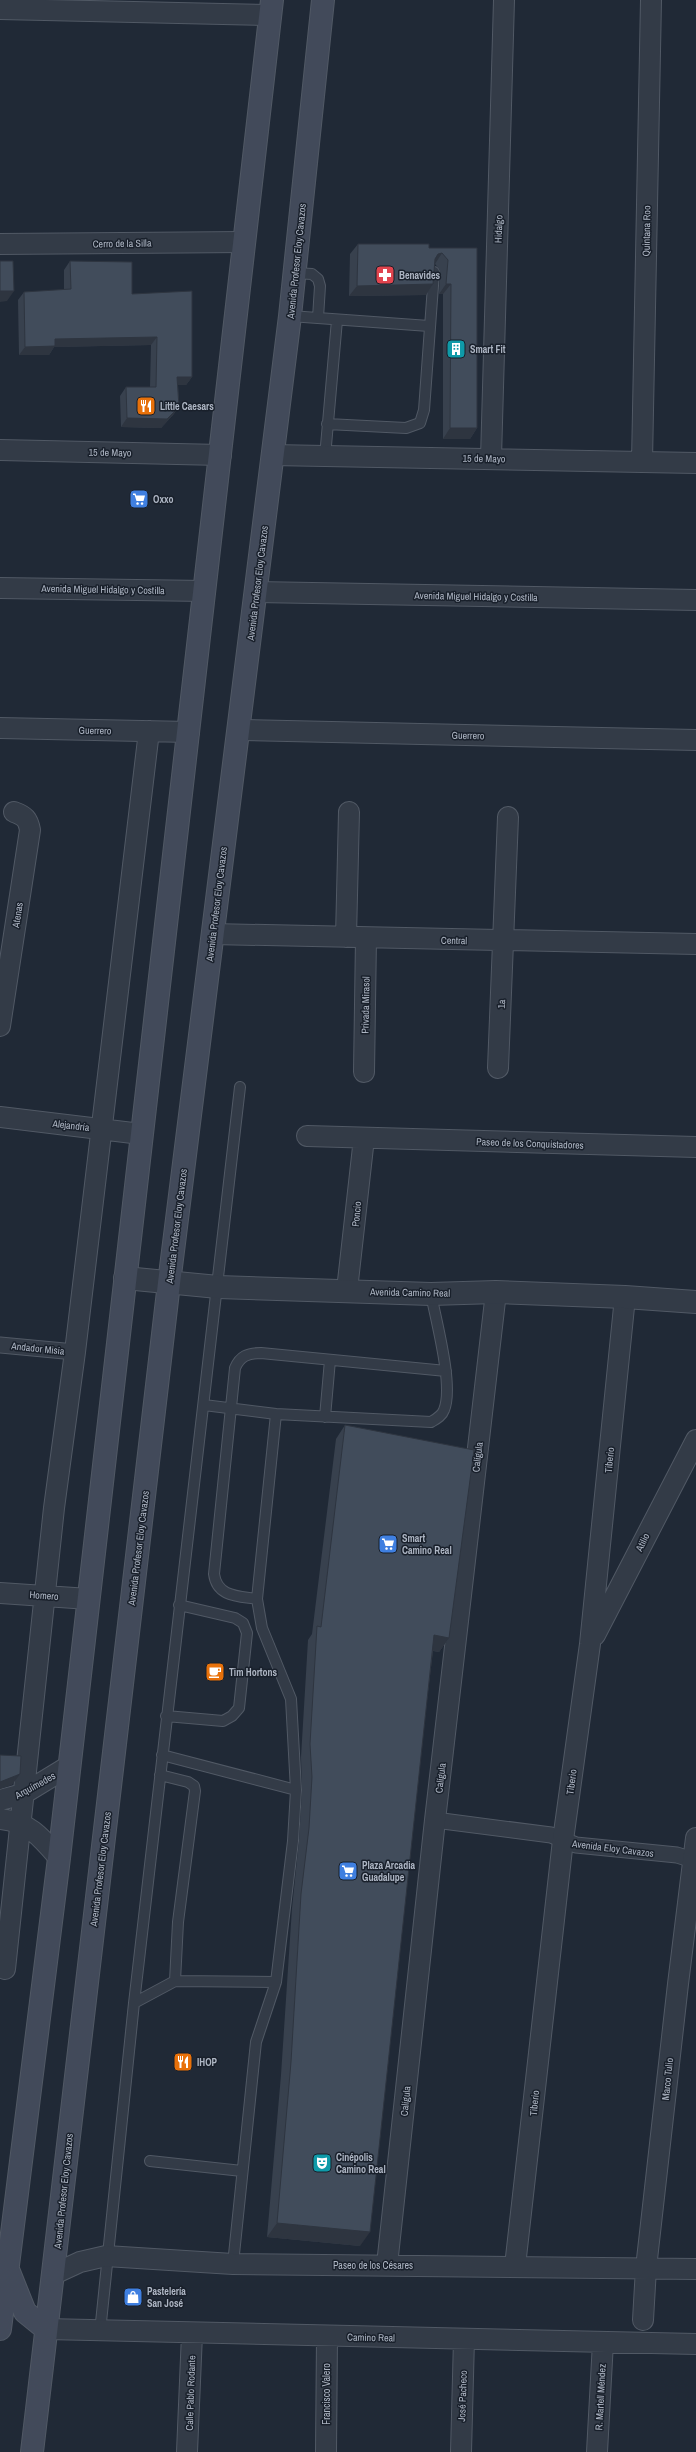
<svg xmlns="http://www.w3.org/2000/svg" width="696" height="2452" viewBox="0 0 696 2452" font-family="'Archivo Narrow',sans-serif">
	<rect width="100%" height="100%" fill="#202936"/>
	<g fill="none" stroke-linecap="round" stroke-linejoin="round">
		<defs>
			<path id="service" d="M 295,273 L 312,274 L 318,279 L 320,286 L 318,318
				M 290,316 L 429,326
				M 327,424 L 406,428 L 420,423 L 424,410 L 434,272
				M 325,457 L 337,320
				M 204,1405 L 276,1414 L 431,1422 C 436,1419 442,1416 444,1410 C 454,1386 436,1321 431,1294
				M 325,1417 L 330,1360
				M 257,1599 C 238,1596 217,1597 214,1574 L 235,1368 C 240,1356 248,1353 261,1353 L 446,1371
				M 166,1716 L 223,1721 L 232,1716 L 239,1708 L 247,1633 L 243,1623 L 235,1618 L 179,1605
				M 162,1755 L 296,1790
				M 160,1775 L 188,1782 L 194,1786 L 195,1791 L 178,1922 L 175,1981
				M 134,2003 L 175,1981 L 276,1982
				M 150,2161 L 242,2171
				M 233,2264 L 256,2042 L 276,1982 L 293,1841 L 296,1790 L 291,1699 L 262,1628 L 257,1599 L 276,1414
				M 100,2332 L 134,2003 L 240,1087"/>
			<path id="pedestrian" d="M 0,1345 L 75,1352
				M 435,1820 L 551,1835 L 576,1845 L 677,1855 L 696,1861"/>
			<path id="minor" d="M 0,9 L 270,15
				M 0,244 L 244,242
				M 0,450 L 221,455
				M 272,455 L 696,463
				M 491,458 L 504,0
				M 642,462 L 651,0
				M 0,588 L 205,591
				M 256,592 L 696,600
				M 0,728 L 189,732
				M 239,730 L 696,740
				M 212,934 L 696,944
				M 346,937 L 349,812
				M 0,1026 L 30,830 C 28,819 25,816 14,812
				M 498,1068 L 508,817
				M 364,1072 L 366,938
				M 0,1117 L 141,1134
				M 307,1136 L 696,1147
				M 347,1290 L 364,1138
				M 0,1593 L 89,1599
				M 595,1635 L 696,1440
				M 0,1800 L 23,1794 L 69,1766
				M 0,1819 C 29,1822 41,1837 59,1858
				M 5,1969 L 54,1508 L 75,1352 L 149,731
				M 387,2265 L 435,1820 L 496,1292
				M 515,2266 L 563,1840 L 590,1644 L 625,1297
				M 54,2274 L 80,2262 L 106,2256 L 233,2264 L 696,2269
				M 643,2320 L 646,2268 L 678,1984 L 696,1838
				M 46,2329 L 696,2344
				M 187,2452 L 192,2334
				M 326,2452 L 327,2337
				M 461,2452 L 464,2339
				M 597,2452 L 603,2342"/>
			<path id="tertiary" d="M 125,1278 L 218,1287 L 431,1294 L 496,1292 L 625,1297 L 696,1302"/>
			<path id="secondary" d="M 9,2272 L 25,2312 L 46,2329
				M 0,2329 L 59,1858 L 272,0
				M 32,2452 L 169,1283 L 290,316 L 323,0"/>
		</defs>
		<use href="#service" stroke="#515965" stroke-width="12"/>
		<use href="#pedestrian" stroke="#515965" stroke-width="17"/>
		<use href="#minor" stroke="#515965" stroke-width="22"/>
		<use href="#tertiary" stroke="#515965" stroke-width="24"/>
		<use href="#secondary" stroke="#515965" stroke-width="24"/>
		<use href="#service" stroke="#333b47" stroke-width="10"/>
		<use href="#pedestrian" stroke="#333b47" stroke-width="15"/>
		<use href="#minor" stroke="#333b47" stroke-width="20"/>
		<use href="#tertiary" stroke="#333b47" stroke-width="22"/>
		<use href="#secondary" stroke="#424a5a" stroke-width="22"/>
	</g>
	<path fill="#38414e" d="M 358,244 L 429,248 L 477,248 L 477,428 L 470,439 L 443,439 L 443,294 L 439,294 L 440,270 L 435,264 L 433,284 L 426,295 L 349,296 L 350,254 Z
		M 70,261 L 132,294 L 192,377 L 186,385 L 178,385 L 179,407 L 173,415 L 161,428 L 121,427 L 120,396 L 126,387 L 150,387 L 151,345 L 54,347 L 49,355 L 19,355 L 18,300 L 24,292 L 64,290 L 64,270 Z
		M 345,1425 L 449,1638 L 439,1652 L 433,1651 L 360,2246 L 267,2237 L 281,2075 L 292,1908 L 299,1841 L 302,1790 L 301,1757 L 308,1640 L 312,1634 L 336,1439 Z"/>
	<path fill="#2e3540" d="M 442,253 L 435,264 L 431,264 L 438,254 Z
		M 433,284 L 426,295 L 349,296 L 357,286 Z
		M 446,284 L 451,284 L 443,294 L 439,294 Z
		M 0,291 L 14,291 L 7,301 L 0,302 Z
		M 157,337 L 151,345 L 54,347 L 49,355 L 19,355 L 25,347 L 55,339 Z
		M 177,377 L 192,377 L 186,385 L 172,385 Z
		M 179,407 L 173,415 L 161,428 L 121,427 L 127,418 Z
		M 450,428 L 477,428 L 470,439 L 443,439 Z
		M 434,1635 L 449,1638 L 439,1652 L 425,1649 Z
		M 20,1774 L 12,1785 L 0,1789 L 0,1782 Z
		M 277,2223 L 370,2232 L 360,2246 L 267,2237 Z"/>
	<path fill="#414c5b" stroke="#2e3540" d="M 358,244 L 429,244 L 429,248 L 477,248 L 477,428 L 450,428 L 451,284 L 446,284 L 448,260 L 442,253 L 438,254 L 435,259 L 433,284 L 357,286 Z
		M 0,261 L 13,261 L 14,291 L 0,291 Z
		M 70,261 L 132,262 L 132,294 L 192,291 L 192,377 L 177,377 L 179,407 L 167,419 L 127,418 L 126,387 L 156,387 L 157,337 L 55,339 L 55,346 L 25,347 L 24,292 L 71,289 Z
		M 345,1425 L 474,1450 L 449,1638 L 434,1635 L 370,2232 L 277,2223 L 291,2062 L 301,1894 L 309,1828 L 312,1777 L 310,1744 L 317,1626 L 321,1627 Z
		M 0,1755 L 21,1756 L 20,1774 L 0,1782 Z"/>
	<defs>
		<symbol id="pharmacy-square" viewBox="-11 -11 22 22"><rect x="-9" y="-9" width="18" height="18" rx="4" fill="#e0444e" stroke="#19202b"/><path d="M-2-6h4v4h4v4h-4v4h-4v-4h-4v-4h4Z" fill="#fff"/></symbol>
		<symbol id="building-square" viewBox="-11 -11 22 22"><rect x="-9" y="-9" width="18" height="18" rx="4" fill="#0f9aa8" stroke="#19202b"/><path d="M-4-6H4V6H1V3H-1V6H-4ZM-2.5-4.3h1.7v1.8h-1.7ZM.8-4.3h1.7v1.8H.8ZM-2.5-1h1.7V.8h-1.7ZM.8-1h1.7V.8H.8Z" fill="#fff"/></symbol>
		<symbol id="restaurant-square" viewBox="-11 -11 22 22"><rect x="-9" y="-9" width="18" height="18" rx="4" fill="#e8710a" stroke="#19202b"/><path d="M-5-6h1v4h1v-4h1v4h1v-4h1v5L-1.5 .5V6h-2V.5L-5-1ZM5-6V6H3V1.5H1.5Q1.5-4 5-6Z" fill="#fff"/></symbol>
		<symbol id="supermarket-square" viewBox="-11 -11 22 22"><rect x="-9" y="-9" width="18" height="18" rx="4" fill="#3f7fe0" stroke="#19202b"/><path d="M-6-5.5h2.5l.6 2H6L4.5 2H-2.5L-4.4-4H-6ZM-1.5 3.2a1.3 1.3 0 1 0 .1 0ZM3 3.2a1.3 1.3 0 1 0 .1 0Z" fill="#fff"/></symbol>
		<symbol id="cafe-square" viewBox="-11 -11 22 22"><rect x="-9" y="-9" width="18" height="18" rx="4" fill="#e8710a" stroke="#19202b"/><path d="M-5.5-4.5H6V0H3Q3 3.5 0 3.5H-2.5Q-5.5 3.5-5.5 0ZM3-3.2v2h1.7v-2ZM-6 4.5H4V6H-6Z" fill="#fff"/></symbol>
		<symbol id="theatre-square" viewBox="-11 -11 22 22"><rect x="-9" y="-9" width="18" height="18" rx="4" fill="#0f9aa8" stroke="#19202b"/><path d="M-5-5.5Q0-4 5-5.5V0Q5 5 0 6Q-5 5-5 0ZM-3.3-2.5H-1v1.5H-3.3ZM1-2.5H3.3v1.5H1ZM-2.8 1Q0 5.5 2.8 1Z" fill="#fff"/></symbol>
		<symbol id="shop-square" viewBox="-11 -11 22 22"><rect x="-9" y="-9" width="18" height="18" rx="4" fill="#3f7fe0" stroke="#19202b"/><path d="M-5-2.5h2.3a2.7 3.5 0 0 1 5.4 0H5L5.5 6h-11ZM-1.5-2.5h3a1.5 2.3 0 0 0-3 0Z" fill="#fff"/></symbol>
	</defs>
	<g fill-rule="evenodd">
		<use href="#pharmacy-square" x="374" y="264" width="22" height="22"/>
		<use href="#building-square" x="445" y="338" width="22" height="22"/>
		<use href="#restaurant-square" x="135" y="395" width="22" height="22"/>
		<use href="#supermarket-square" x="128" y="488" width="22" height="22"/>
		<use href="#supermarket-square" x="377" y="1533" width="22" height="22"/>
		<use href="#cafe-square" x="204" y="1661" width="22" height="22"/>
		<use href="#supermarket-square" x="337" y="1860" width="22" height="22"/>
		<use href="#restaurant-square" x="172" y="2051" width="22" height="22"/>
		<use href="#theatre-square" x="311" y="2152" width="22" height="22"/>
		<use href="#shop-square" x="122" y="2286" width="22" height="22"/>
	</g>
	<g text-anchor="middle" stroke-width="3" stroke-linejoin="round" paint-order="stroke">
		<g font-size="10" fill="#aeb6c4" stroke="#19202b">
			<text transform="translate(498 229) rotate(-88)" y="4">Hidalgo</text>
			<text transform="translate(646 231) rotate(-89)" y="4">Quintana Roo</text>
			<text transform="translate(122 243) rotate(-1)" y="4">Cerro de la Silla</text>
			<text transform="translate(296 261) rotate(-84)" y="4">Avenida Profesor Eloy Cavazos</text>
			<text transform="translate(110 452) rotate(1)" y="4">15 de Mayo</text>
			<text transform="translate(484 458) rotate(1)" y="4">15 de Mayo</text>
			<text transform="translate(257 583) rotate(-83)" y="4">Avenida Profesor Eloy Cavazos</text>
			<text transform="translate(103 589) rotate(1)" y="4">Avenida Miguel Hidalgo y Costilla</text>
			<text transform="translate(476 596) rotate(1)" y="4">Avenida Miguel Hidalgo y Costilla</text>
			<text transform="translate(95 730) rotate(1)" y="4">Guerrero</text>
			<text transform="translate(468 735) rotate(1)" y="4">Guerrero</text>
			<text transform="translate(216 904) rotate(-83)" y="4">Avenida Profesor Eloy Cavazos</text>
			<text transform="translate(17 915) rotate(-81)" y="4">Atenas</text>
			<text transform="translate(454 940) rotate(1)" y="4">Central</text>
			<text transform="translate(501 1004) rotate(-88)" y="4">1a</text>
			<text transform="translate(365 1005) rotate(-89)" y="4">Privada Mirasol</text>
			<text transform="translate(71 1125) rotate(6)" y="4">Alejandría</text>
			<text transform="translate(530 1143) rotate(2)" y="4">Paseo de los Conquistadores</text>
			<text transform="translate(356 1214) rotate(-84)" y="4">Poncio</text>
			<text transform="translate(176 1226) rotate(-83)" y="4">Avenida Profesor Eloy Cavazos</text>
			<text transform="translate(410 1292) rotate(1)" y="4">Avenida Camino Real</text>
			<text transform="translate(38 1348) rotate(6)" y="4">Andador Misia</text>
			<text transform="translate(477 1457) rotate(-83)" y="4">Calígula</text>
			<text transform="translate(609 1460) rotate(-84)" y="4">Tiberio</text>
			<text transform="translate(642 1542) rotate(-64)" y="4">Atilio</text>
			<text transform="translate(138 1548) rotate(-83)" y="4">Avenida Profesor Eloy Cavazos</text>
			<text transform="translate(44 1595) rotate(4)" y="4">Homero</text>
			<text transform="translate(440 1778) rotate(-83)" y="4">Calígula</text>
			<text transform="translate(571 1782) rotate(-82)" y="4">Tiberio</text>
			<text transform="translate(35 1785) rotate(-29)" y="4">Arquímedes</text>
			<text transform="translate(613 1848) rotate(7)" y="4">Avenida Eloy Cavazos</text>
			<text transform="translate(100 1869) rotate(-83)" y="4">Avenida Profesor Eloy Cavazos</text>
			<text transform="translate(667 2079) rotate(-84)" y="4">Marco Tulio</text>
			<text transform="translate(405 2101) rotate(-84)" y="4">Calígula</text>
			<text transform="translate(534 2103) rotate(-84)" y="4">Tiberio</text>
			<text transform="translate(63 2191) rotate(-84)" y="4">Avenida Profesor Eloy Cavazos</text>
			<text x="373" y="2269">Paseo de los Césares</text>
			<text transform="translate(371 2337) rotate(1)" y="4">Camino Real</text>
			<text transform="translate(190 2393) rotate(-88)" y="4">Calle Pablo Rodante</text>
			<text transform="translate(326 2394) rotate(-90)" y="4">Francisco Valero</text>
			<text transform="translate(462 2396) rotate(-88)" y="4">José Pacheco</text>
			<text transform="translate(600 2397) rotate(-87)" y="4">R. Martell Méndez</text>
		</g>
		<g font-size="10" font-weight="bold" fill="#aeb6c4" stroke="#19202b" text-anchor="start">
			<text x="399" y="279">Benavides</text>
			<text x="470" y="353">Smart Fit</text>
			<text x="160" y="410">Little Caesars</text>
			<text x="153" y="503">Oxxo</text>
			<text x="402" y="1542">Smart<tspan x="402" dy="12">Camino Real</tspan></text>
			<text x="229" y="1676">Tim Hortons</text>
			<text x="362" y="1869">Plaza Arcadia<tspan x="362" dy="12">Guadalupe</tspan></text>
			<text x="197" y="2066">IHOP</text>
			<text x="336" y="2161">Cinépolis<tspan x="336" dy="12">Camino Real</tspan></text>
			<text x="147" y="2295">Pastelería<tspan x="147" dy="12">San José</tspan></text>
		</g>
	</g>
</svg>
